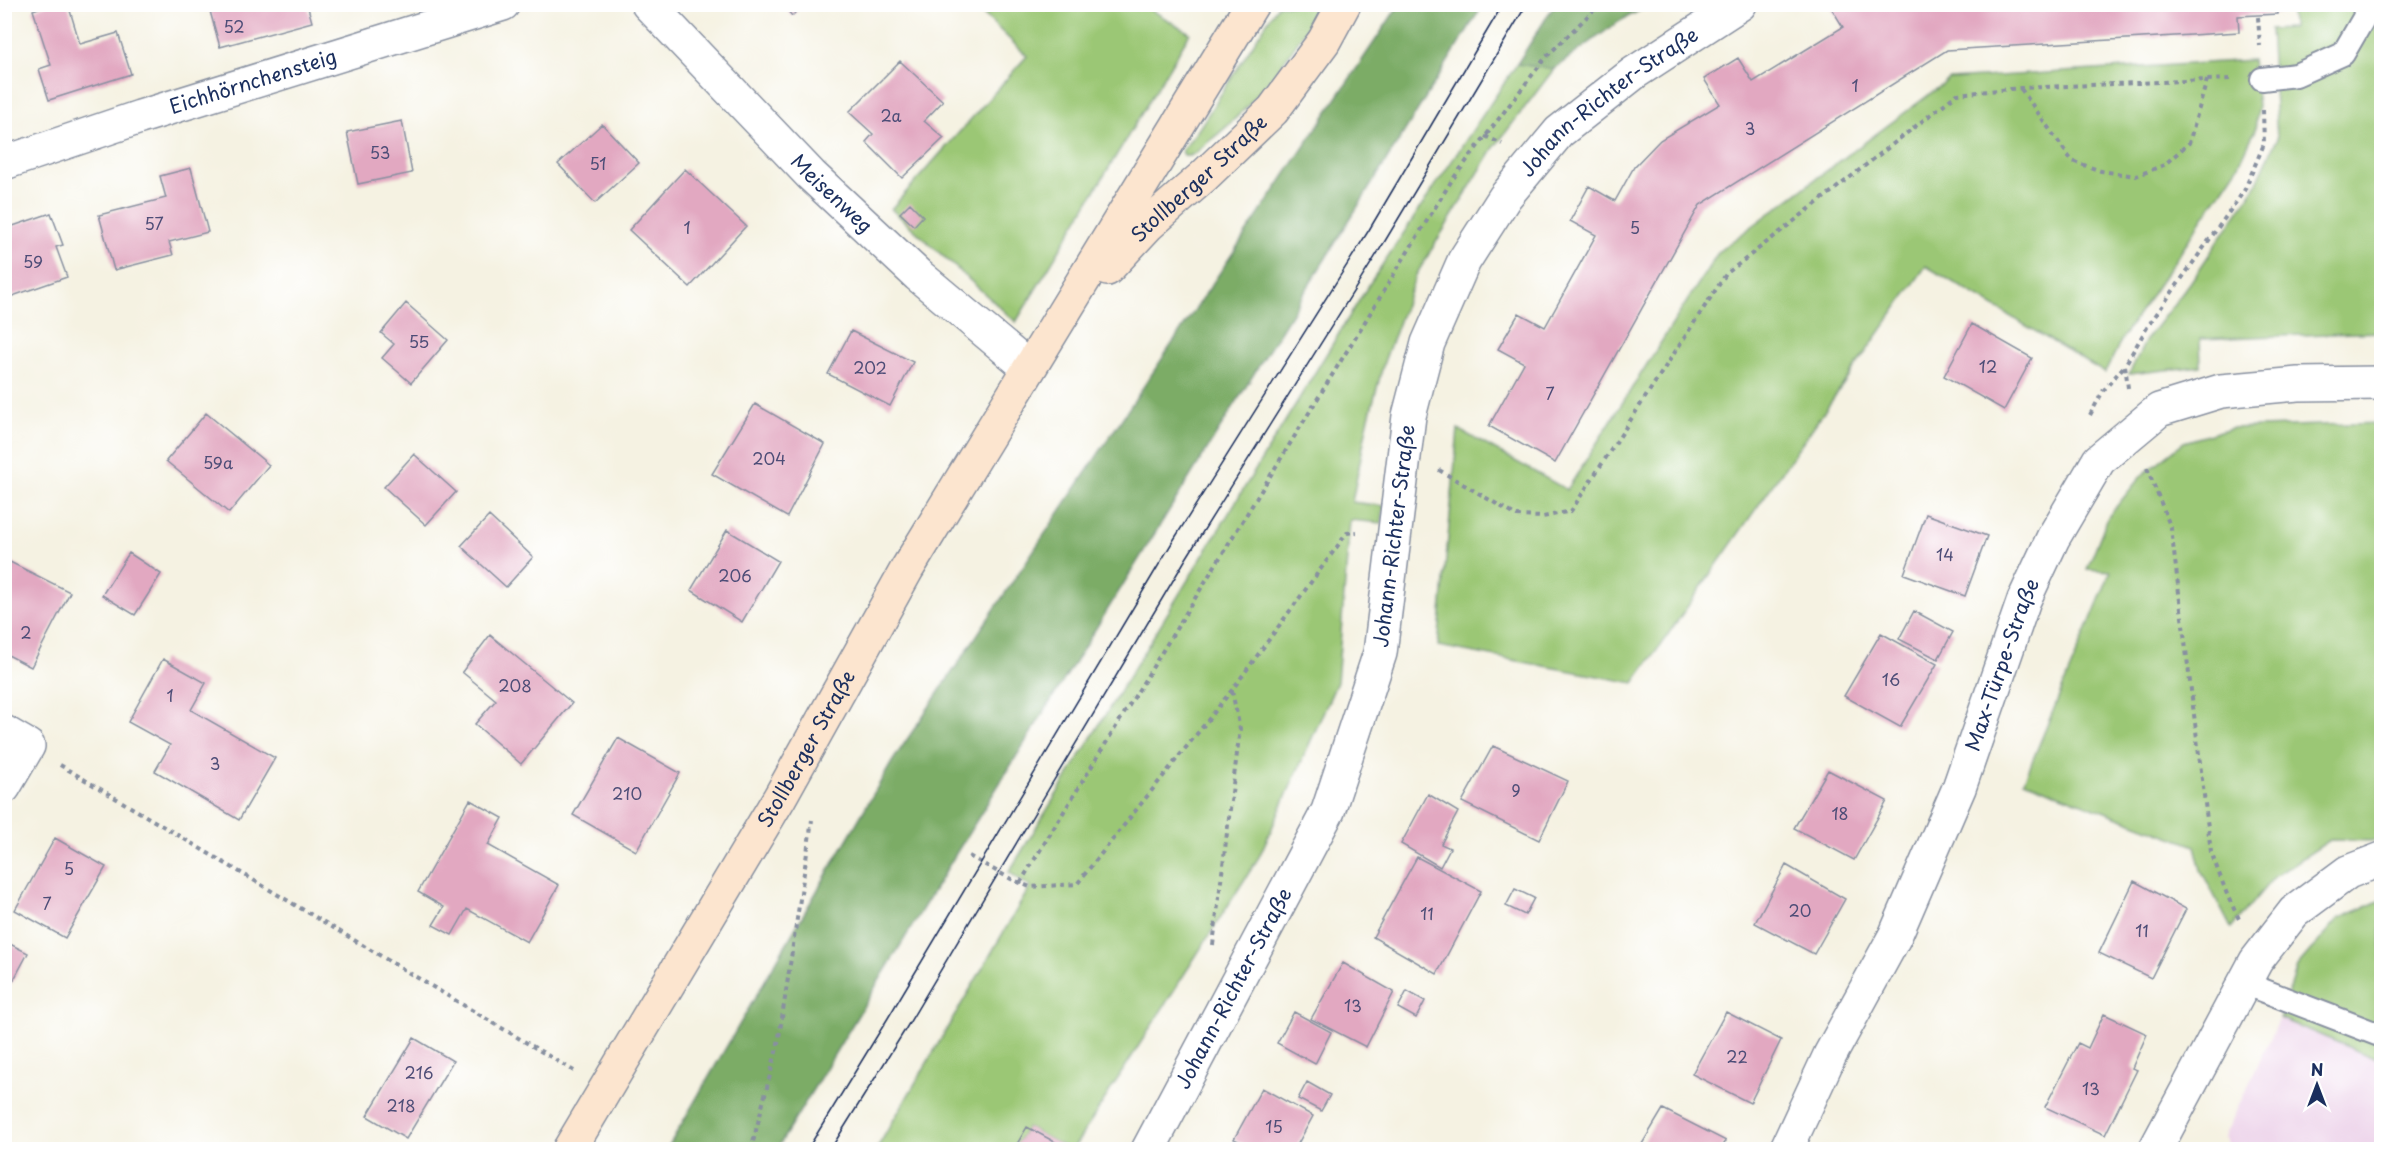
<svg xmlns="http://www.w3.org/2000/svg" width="2386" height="1154" viewBox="0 0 2386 1154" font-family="'Playpen Sans',sans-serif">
	<rect width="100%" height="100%" fill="#fff"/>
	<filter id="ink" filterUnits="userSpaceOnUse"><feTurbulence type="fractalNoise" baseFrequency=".0167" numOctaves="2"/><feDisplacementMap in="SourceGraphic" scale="12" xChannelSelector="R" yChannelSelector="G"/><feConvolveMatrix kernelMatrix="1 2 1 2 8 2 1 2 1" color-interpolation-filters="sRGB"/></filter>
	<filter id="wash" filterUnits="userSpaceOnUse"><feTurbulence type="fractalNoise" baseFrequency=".008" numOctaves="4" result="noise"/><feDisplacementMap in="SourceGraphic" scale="24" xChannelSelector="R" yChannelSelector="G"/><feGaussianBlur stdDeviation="1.35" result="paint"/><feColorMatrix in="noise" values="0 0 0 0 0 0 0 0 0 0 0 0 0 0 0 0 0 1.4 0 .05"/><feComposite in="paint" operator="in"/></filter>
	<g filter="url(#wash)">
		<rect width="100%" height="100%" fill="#f5f2e2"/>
		<path fill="#ecd1e9" d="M 2280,1018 L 2381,1061 L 2381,1149 L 2232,1149 L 2224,1137 Z"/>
		<path fill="#9bc774" stroke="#5b7b69" stroke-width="1.5" d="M 974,5 L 1143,5 L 1190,33 L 1016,322 L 891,209 L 1027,56 Z
			M 1278,5 L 1320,5 C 1291,56 1254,107 1207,143 C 1200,149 1192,158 1184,156 L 1182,150 L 1198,130 Z
			M 2291,5 L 2381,5 L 2381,332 L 2200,339 L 2201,366 L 2129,374 L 2146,340 L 2190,283 L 2255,187 L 2277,138 L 2270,29 L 2292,28 Z
			M 2252,60 L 2258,105 L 2255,130 L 2239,165 L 2123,337 L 2105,373 L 1926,266 L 1634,683 L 1438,646 L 1458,429 L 1567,490 L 1719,251 L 1950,79 Z
			M 1517,64 L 1554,69 L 1493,149 L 1416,275 L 1384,362 L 1368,421 L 1352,502 L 1384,506 L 1382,523 L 1350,520 L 1337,682 L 1259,857 L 1073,1149 L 1068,1149 L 1027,1127 L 1014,1149 L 876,1150 L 1030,887 L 1009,872 L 1368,286 Z
			M 2381,423 L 2381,841 L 2330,840 L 2274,877 L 2231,928 L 2201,870 L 2195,846 L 2024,781 L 2111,571 L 2087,569 L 2108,517 L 2141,476 L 2184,442 L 2231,428 Z
			M 2381,900 L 2381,1061 L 2280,1018 L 2297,967 L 2338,919 Z"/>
		<path fill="#7cac66" stroke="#4c6e62" stroke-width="1.5" d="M 1555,4 L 1650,4 L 1650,5 L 1618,22 L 1554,69 L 1517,64 Z
			M 1399,5 L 1483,5 L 957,852 L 777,1149 L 667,1149 L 892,762 Z"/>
		<g id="blocks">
			<path fill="#e2a8c1" d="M 49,4 L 68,4 L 80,44 L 118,33 L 131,74 L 49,100 L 39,69 L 51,65 L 33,10 Z
				M 208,4 L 307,4 L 312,22 L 220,47 Z
				M 782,4 L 804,4 L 792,16 Z
				M 1829,4 L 2278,4 L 2278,14 L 2238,16 L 2239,32 L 1947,50 L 1700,205 L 1555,463 L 1489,426 L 1524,363 L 1498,349 L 1519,313 L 1545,327 L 1596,235 L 1570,221 L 1589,186 L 1615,201 L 1634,167 L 1660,140 L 1720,104 L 1704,79 L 1738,58 L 1753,82 L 1843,27 Z
				M 900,61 L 943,101 L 924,121 L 944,138 L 902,178 L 866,142 L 873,134 L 849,112 Z
				M 402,121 L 412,173 L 358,184 L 347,132 Z
				M 602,124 L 639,163 L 595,203 L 558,164 Z
				M 191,168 L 208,232 L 169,242 L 173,255 L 114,270 L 99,215 L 166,198 L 160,176 Z
				M 685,169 L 746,226 L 690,287 L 629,230 Z
				M 910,203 L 923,216 L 914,226 L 900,213 Z
				M 51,213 L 63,245 L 56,247 L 67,277 L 4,299 L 4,229 Z
				M 406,303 L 448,340 L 411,383 L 382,358 L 394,344 L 381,333 Z
				M 1972,324 L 2032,358 L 2004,410 L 1944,376 Z
				M 851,331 L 913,362 L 890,406 L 828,374 Z
				M 755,404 L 825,444 L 787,517 L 712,474 Z
				M 206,413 L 269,465 L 229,513 L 166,461 Z
				M 414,454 L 456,492 L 426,525 L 384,487 Z
				M 1926,514 L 1987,536 L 1965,596 L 1904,574 Z
				M 489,516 L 533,557 L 506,587 L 461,546 Z
				M 727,530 L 778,561 L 742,622 L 691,590 Z
				M 129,553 L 161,574 L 135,615 L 102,595 Z
				M 4,559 L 70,592 L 31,667 L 4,653 Z
				M 1914,611 L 1953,632 L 1938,659 L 1899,639 Z
				M 1881,633 L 1937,664 L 1900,727 L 1844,696 Z
				M 490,635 L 572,703 L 521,764 L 475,724 L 496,700 L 462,672 Z
				M 163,659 L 206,683 L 191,710 L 275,758 L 239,820 L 155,771 L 170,745 L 128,722 Z
				M 618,738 L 680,773 L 636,851 L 573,815 Z
				M 1493,746 L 1568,781 L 1539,840 L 1462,802 Z
				M 1828,770 L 1887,801 L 1854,860 L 1794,828 Z
				M 1428,794 L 1458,812 L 1441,844 L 1450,848 L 1440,867 L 1401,844 Z
				M 470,800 L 503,818 L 488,845 L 559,885 L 527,942 L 467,909 L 452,935 L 433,925 L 444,907 L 418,892 Z
				M 55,838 L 106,867 L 65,938 L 15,910 Z
				M 1417,857 L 1481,891 L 1437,974 L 1373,937 Z
				M 1786,865 L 1845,899 L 1814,954 L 1755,923 Z
				M 2134,881 L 2186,909 L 2151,978 L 2099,953 Z
				M 1515,889 L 1534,898 L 1525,915 L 1506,906 Z
				M 4,941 L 28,953 L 12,983 L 4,979 Z
				M 1343,963 L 1394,992 L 1366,1047 L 1311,1019 Z
				M 1407,991 L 1425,1001 L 1416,1018 L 1398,1008 Z
				M 1294,1012 L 1331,1032 L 1315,1064 L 1277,1043 Z
				M 1726,1012 L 1781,1040 L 1750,1103 L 1692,1074 Z
				M 2104,1014 L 2147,1034 L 2132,1068 L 2137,1070 L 2105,1135 L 2045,1107 L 2078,1043 L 2088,1048 Z
				M 414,1038 L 453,1061 L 406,1139 L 367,1116 Z
				M 1307,1082 L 1330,1095 L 1321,1111 L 1298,1099 Z
				M 1262,1088 L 1313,1116 L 1295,1149 L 1254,1149 L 1234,1139 Z
				M 1663,1109 L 1726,1141 L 1721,1149 L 1639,1149 Z
				M 1027,1127 L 1068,1149 L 1014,1149 Z"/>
		</g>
	</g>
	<g filter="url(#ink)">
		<use href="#blocks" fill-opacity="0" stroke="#8890a0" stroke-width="1.5"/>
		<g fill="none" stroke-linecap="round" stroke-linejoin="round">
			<defs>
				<path id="service" d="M 2262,79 L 2296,75 L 2343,54 L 2365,16 L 2364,4
					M 2244,983 L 2382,1036"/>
				<g id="minor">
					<path id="s1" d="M 648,4 L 811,175 L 918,275 L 1029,368"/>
					<path id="s2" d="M 4,163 L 140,117 L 503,4"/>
					<path d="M 4,732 L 28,746 L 4,787"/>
					<path id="s3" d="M 1148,1150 L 1328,811 L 1380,653 L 1409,416 L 1428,343 L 1464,261 L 1505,197 L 1559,132 L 1634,73 L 1740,4"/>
					<path id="s4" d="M 1786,1150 L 1830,1055 L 1895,936 L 1959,788 L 2024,600 L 2053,538 L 2099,460 L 2159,410 L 2221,391 L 2298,384 L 2382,383"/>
					<path d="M 2155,1150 L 2256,961 L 2294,912 L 2348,872 L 2382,859"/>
				</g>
				<g id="secondary">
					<path id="s5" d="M 1107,269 L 1148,225 L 1204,176 L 1273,110 L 1324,41 L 1344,4"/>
					<path id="s6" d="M 569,1150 L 780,797 L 907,569 L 1252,4"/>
				</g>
			</defs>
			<use href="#service" stroke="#8890a0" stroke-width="26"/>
			<use href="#minor" stroke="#8890a0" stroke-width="36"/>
			<use href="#secondary" stroke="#8890a0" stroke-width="36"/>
			<path stroke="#8890a0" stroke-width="4" stroke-dasharray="4.5 4.5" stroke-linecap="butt" d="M 2258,17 L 2260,46
				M 2021,89 L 2072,161 L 2101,171 L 2136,176 L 2164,165 L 2189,143 L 2207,80
				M 1485,136 L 1502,144
				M 2128,388 L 2125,365 L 2148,326 L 2244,191 L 2264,144 L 2263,110
				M 2090,415 L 2103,391 L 2125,365
				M 2147,468 L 2171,528 L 2211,852 L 2228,897 L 2240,921
				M 1439,470 L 1517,516 L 1543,517 L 1571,511 L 1726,274 L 1957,94 L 2021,88 L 2230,79
				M 60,765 L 574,1071
				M 969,856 L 1011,879 L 1030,887 L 1077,884 L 1232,690 L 1347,533 L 1357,532
				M 1020,883 L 1452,180 L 1546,57 L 1600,4
				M 1213,945 L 1240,729 L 1232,691
				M 751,1150 L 778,1044 L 812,820"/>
			<use href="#service" stroke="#fff" stroke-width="22"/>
			<use href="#minor" stroke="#fff" stroke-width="33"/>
			<use href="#secondary" stroke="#fce5cf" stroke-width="33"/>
			<path stroke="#1b2f5e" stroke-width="1.5" d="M 807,1150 L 888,1018 L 1173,541 L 1369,230 L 1503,4
				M 830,1150 L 905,1030 L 1187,557 L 1385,241 L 1527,4"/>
		</g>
	</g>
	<g text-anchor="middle" stroke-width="4.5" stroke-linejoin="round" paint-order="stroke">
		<g font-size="16" fill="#4d4d77">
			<text x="234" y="33">52</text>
			<text x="1855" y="92">1</text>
			<text x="891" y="122">2a</text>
			<text x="1750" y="135">3</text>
			<text x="380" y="159">53</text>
			<text x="598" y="170">51</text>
			<text x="154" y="230">57</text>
			<text x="687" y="234">1</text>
			<text x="1635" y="234">5</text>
			<text x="33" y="268">59</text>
			<text x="419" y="348">55</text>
			<text x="1988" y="373">12</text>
			<text x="870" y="374">202</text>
			<text x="1550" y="400">7</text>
			<text x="769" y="465">204</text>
			<text x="218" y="469">59a</text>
			<text x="1945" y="561">14</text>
			<text x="735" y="582">206</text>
			<text x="26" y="639">2</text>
			<text x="1891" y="686">16</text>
			<text x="515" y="692">208</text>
			<text x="170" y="702">1</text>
			<text x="215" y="770">3</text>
			<text x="1516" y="797">9</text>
			<text x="627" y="800">210</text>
			<text x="1840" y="820">18</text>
			<text x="69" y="875">5</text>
			<text x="47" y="910">7</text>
			<text x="1800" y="917">20</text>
			<text x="1427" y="920">11</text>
			<text x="2142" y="937">11</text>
			<text x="1353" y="1012">13</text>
			<text x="1737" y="1063">22</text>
			<text x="419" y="1079">216</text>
			<text x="2091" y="1095">13</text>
			<text x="401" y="1112">218</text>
			<text x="1274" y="1133">15</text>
		</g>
		<g font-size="20" fill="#1b2f5e" stroke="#fff">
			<text dy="7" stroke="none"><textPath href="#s2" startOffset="262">Eichhörnchensteig</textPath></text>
			<text dy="7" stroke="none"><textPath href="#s3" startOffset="1172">Johann-Richter-Straße</textPath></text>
			<text dy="7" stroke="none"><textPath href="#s5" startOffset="129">Stollberger Straße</textPath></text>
			<text dy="7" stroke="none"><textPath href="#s1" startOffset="264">Meisenweg</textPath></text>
			<text dy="7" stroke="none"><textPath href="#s3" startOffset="668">Johann-Richter-Straße</textPath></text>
			<text dy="7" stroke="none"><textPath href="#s4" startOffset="532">Max-Türpe-Straße</textPath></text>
			<text dy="7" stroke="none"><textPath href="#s6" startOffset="466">Stollberger Straße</textPath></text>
			<text dy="7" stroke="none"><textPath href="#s3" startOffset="183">Johann-Richter-Straße</textPath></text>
		</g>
	</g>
	<rect width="2386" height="1154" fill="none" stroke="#fff" stroke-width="24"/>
	<g transform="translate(2317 1085)" stroke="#ffffff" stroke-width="4.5" paint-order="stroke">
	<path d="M0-4.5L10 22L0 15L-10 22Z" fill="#1b2f5e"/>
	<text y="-9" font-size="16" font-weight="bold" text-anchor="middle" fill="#1b2f5e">N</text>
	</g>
</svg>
